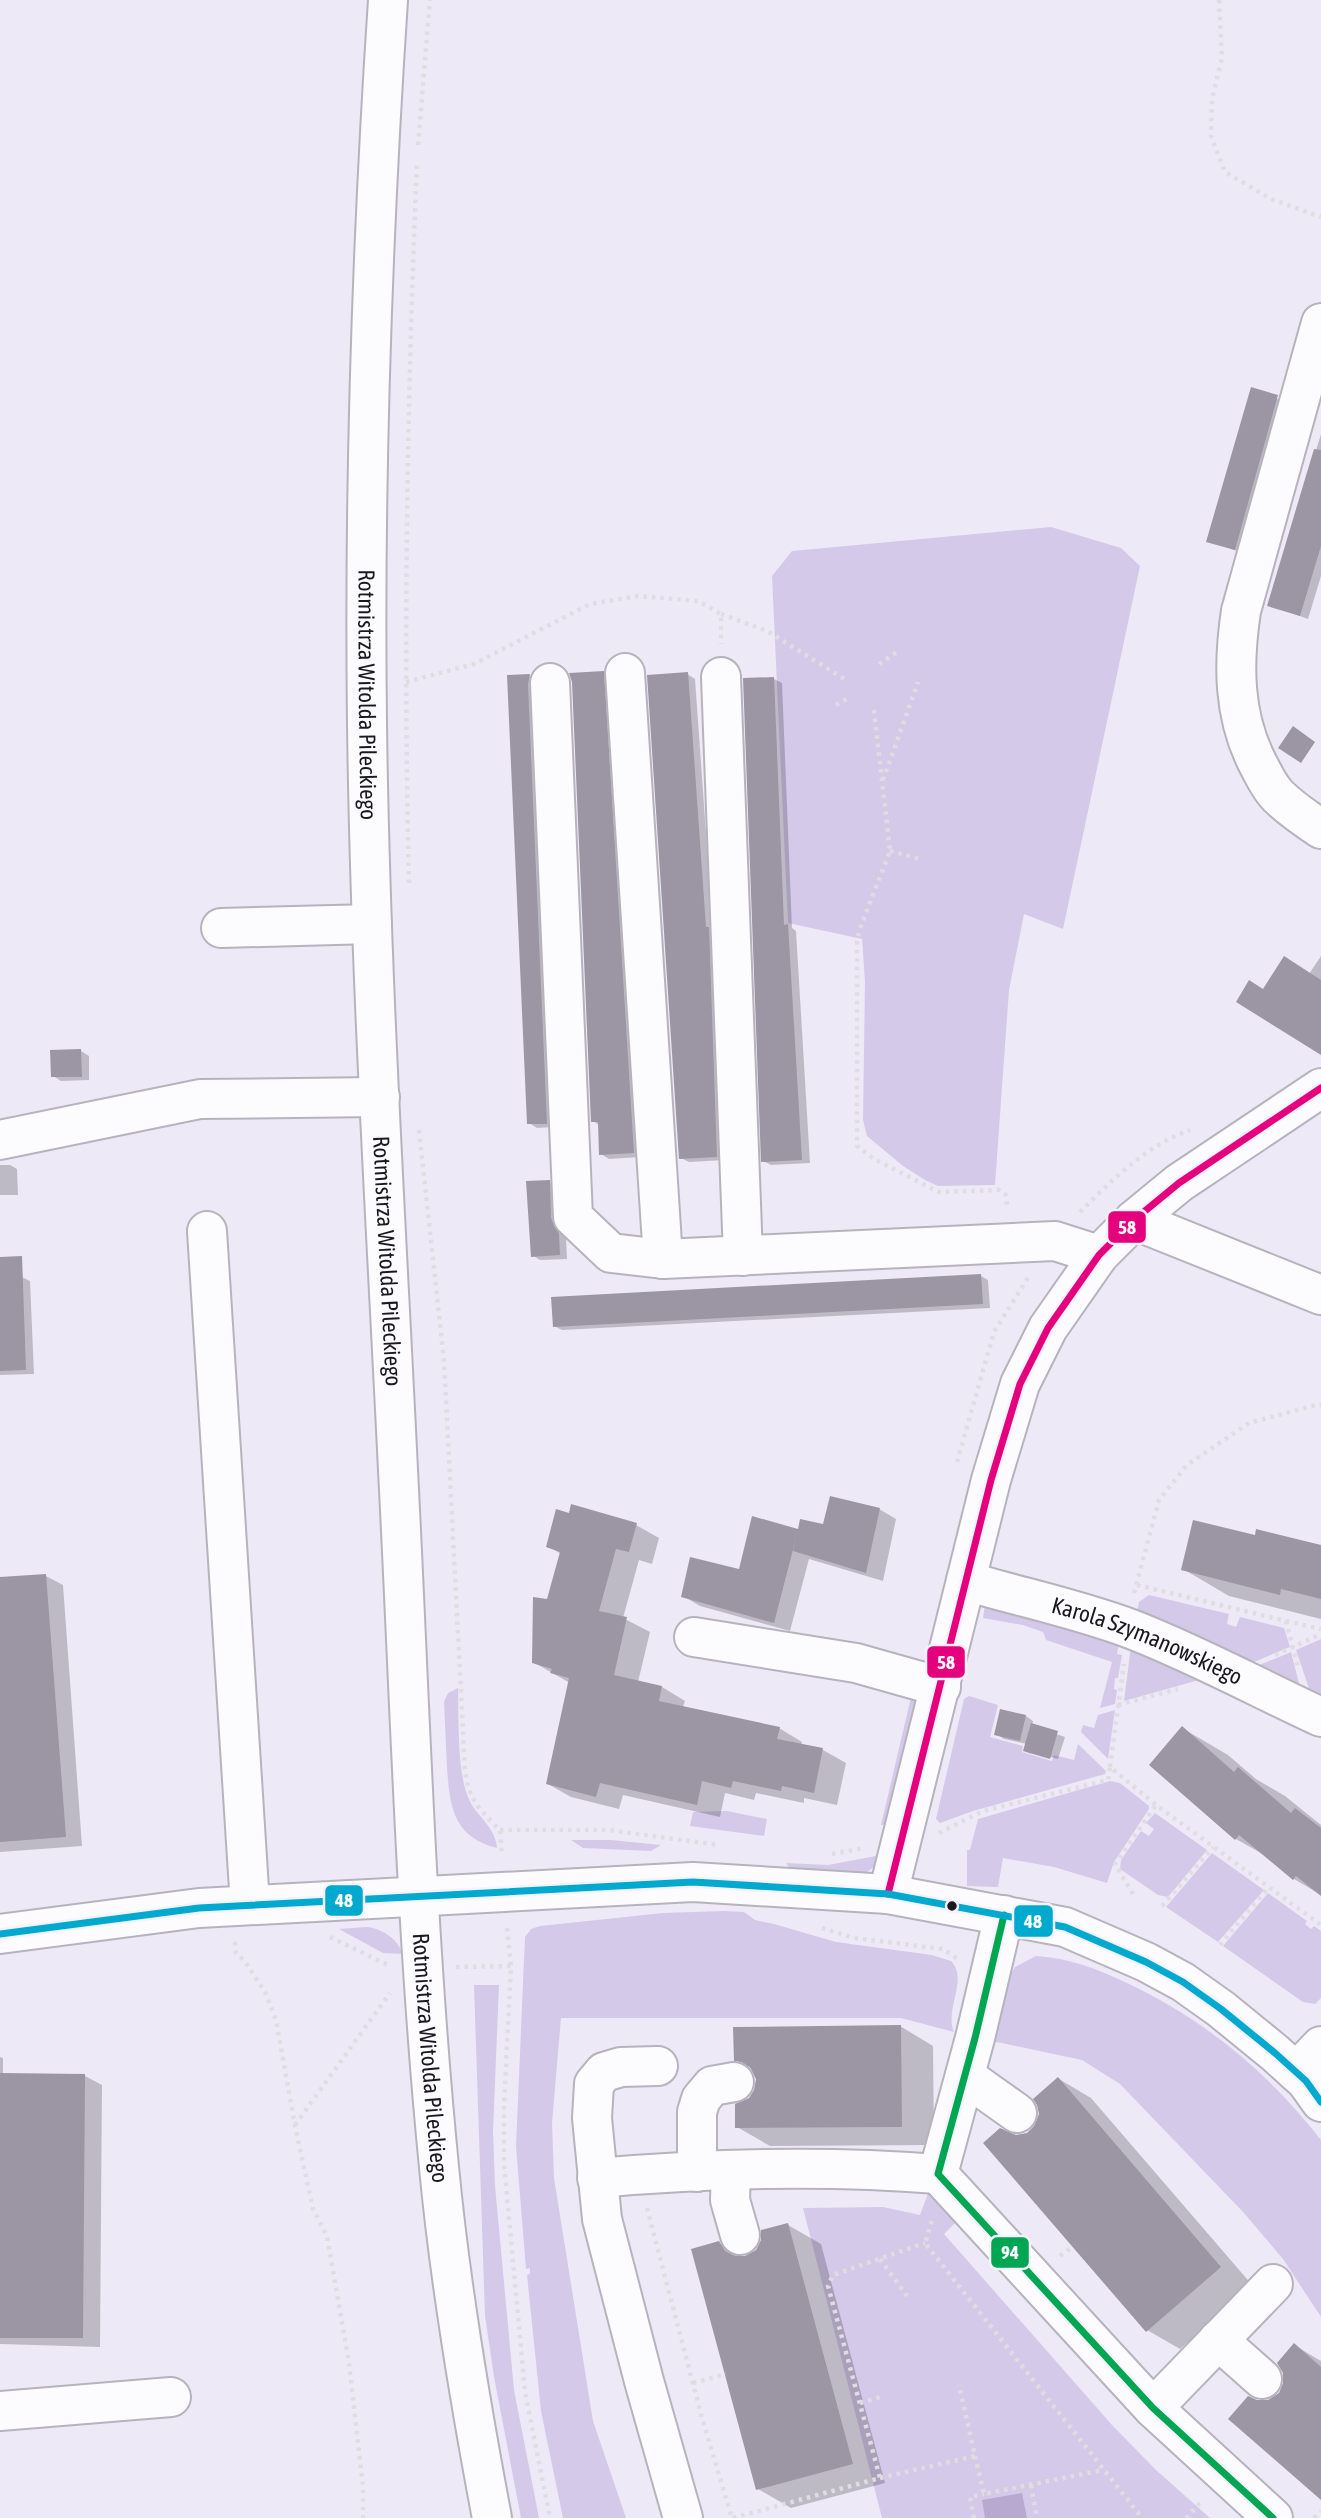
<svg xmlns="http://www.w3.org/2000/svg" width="1321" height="2518" viewBox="0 0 1321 2518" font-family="'Asap Condensed',sans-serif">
	<rect width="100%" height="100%" fill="#eee9f7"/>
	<path fill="#d5c9ea" d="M 1051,527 L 1121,548 L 1140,566 L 1063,929 L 1024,914 L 1009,990 L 995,1185 L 938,1186 L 925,1180 L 903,1166 L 867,1136 L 863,1120 L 865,982 L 862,939 L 788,923 L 772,576 L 792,551 Z
		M 1149,1595 L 1229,1614 L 1227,1624 L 1236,1627 L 1240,1617 L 1284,1628 L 1290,1647 L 1249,1664 L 1135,1622 L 1139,1602 Z
		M 985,1604 L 1119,1643 L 1117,1654 L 1122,1655 L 1118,1678 L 1115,1678 L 1114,1689 L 1117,1690 L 1115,1704 L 1100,1708 L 1112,1662 L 1046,1640 L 1043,1632 L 1023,1625 L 983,1618 Z
		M 1132,1638 L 1217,1675 L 1124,1701 Z
		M 1321,1639 L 1321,1708 L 1315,1706 L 1296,1650 Z
		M 1291,1652 L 1303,1699 L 1245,1671 Z
		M 458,1688 C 459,1719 457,1770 468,1797 C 476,1817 495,1825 497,1848 C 453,1837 450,1807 447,1768 C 446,1746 445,1724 444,1702 L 448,1693 Z
		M 912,1693 L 917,1703 L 889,1824 L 881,1825 Z
		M 969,1696 L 998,1705 L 990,1737 L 1023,1746 L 1022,1752 L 1052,1761 L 1054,1755 L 1074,1760 L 1078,1744 L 1106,1771 L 1105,1774 L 973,1811 L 940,1823 L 936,1819 L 964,1699 Z
		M 1115,1710 L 1108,1759 L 1081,1732 L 1083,1725 L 1094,1728 L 1098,1715 Z
		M 1110,1781 L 1120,1783 L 1149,1806 L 1149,1809 L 1114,1862 L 1107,1883 L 1054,1867 L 1003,1858 L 998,1887 L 967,1886 L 967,1850 L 970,1850 L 978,1819 Z
		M 727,1811 L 767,1819 L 764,1836 L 690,1826 L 693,1812 Z
		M 1155,1813 L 1207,1850 L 1168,1897 L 1158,1895 L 1120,1869 L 1121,1860 L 1141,1831 L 1149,1836 L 1154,1829 L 1146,1823 Z
		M 571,1840 L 611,1840 L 661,1845 L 651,1851 L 583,1848 Z
		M 1212,1853 L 1264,1890 L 1218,1942 L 1166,1907 Z
		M 881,1855 L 874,1867 L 861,1876 L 790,1869 L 786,1863 L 828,1865 Z
		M 1268,1893 L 1307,1921 L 1305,1924 L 1311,1929 L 1314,1926 L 1321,1931 L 1321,1998 L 1315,2004 L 1303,2002 L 1223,1946 Z
		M 724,1911 L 744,1912 L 755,1920 L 774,1924 L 836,1942 L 932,1955 L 951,1961 C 969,1980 944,2009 954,2032 L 901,2018 L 561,2018 L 552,2123 L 554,2178 L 593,2421 L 626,2518 L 563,2518 L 541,2411 L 527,2275 L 530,2274 L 530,2268 L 526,2269 L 516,2146 L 525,1937 L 531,1929 L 540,1926 L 663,1913 Z
		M 366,1927 C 383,1928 398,1940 403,1954 L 383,1953 L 339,1929 Z
		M 1036,1956 C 1069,1958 1098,1969 1127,1983 C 1204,2019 1269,2073 1321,2140 L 1321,2317 L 1283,2259 L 1244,2213 L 1120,2084 L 1082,2060 L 992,2041 L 1008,1980 L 1015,1967 Z
		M 474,1985 L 499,1985 L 493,2131 L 495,2186 L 514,2390 L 539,2518 L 521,2518 L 494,2377 L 485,2316 Z
		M 929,2191 L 961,2217 L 944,2234 L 1112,2425 L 1156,2470 L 1210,2518 L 882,2518 L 803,2208 L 883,2207 L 920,2215 Z"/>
	<path fill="#b7a9d0" d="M 1022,2493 L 1027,2518 L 985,2518 L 982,2500 Z"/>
	<path fill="#0003" d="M 1252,389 L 1285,402 L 1243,553 L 1208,541 Z
		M 1321,434 L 1321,576 L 1308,619 L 1269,605 Z
		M 603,673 L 611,677 L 641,1157 L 609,1159 L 601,1154 L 599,1125 L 593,1121 Z
		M 687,674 L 695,679 L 713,931 L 725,1160 L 689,1162 L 681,1158 Z
		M 530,676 L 537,680 L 554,1127 L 537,1128 L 529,1123 L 509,677 Z
		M 774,679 L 782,683 L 792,928 L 796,931 L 810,1163 L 771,1165 L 763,1161 Z
		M 1321,956 L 1321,1052 L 1264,991 L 1309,974 Z
		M 81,1051 L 89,1056 L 89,1080 L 61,1081 L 53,1076 Z
		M 0,1165 L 10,1165 L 17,1169 L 18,1195 L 0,1195 Z
		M 549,1182 L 557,1186 L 559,1224 L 566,1239 L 567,1259 L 540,1260 L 532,1255 Z
		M 981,1276 L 988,1280 L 990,1308 L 562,1330 L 554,1326 Z
		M 22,1277 L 30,1281 L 34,1374 L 0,1375 L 0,1278 Z
		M 879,1509 L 896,1519 L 883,1581 L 809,1559 L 790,1631 L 700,1606 L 683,1596 L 740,1571 L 799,1531 Z
		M 636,1525 L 659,1538 L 652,1564 L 639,1560 L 623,1618 L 650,1632 L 638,1682 L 662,1687 L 685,1701 L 683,1707 L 779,1728 L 802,1742 L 801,1746 L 823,1750 L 846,1763 L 837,1805 L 804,1798 L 804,1803 L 756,1793 L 754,1800 L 725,1793 L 720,1817 L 623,1795 L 619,1809 L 571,1797 L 548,1784 L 570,1683 L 533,1662 L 561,1554 L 548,1546 Z
		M 1256,1537 L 1321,1547 L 1321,1619 L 1229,1596 L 1183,1569 Z
		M 46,1576 L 63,1585 L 82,1846 L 0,1852 L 0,1579 Z
		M 1026,1716 L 1033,1721 L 1032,1726 L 1065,1737 L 1058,1759 L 1031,1752 L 1031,1754 L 1025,1751 L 1027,1744 L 1004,1739 L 996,1734 Z
		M 1182,1728 L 1228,1755 L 1256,1779 L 1285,1796 L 1321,1825 L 1321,1895 L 1294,1879 L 1266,1856 L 1236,1839 L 1151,1765 Z
		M 900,2026 L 933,2046 L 934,2145 L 770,2146 L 737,2127 L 756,2091 L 757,2078 L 753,2070 L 736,2060 Z
		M 0,2057 L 3,2058 L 3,2075 L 85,2076 L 102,2085 L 100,2347 L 0,2344 Z
		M 1059,2079 L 1091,2098 L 1253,2286 L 1180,2349 L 1147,2330 L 1015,2137 L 1027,2134 L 1036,2127 Z
		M 788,2225 L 821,2244 L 885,2483 L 791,2508 L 758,2489 L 719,2243 L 745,2258 L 757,2251 Z
		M 1294,2345 L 1321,2361 L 1321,2498 L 1269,2402 L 1280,2394 Z"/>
	<path fill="#9b95a4" d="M 1251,387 L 1278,395 L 1235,550 L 1206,542 Z
		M 1314,449 L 1321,450 L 1321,546 L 1300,616 L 1267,606 Z
		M 604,671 L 634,1153 L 599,1155 L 598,1122 L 591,1122 L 572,682 L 569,673 Z
		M 688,672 L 706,927 L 709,927 L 717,1157 L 679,1159 L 647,675 Z
		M 530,674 L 528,684 L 547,1124 L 527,1124 L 507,675 Z
		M 774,677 L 784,925 L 788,924 L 802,1160 L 761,1162 L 743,678 Z
		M 1293,726 L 1315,742 L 1301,763 L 1278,748 Z
		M 1284,956 L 1321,980 L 1321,1055 L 1236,1002 L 1249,980 L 1263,989 Z
		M 81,1049 L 82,1077 L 51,1077 L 50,1050 Z
		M 550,1180 L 551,1218 L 559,1234 L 560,1255 L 531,1257 L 526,1181 Z
		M 22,1256 L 26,1370 L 0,1371 L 0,1257 Z
		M 981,1274 L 983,1304 L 553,1327 L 551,1297 Z
		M 830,1496 L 880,1508 L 866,1573 L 793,1551 L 797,1534 L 774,1623 L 681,1597 L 690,1557 L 739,1569 L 752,1516 L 798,1529 L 800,1519 L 823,1524 Z
		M 571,1504 L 637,1523 L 629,1552 L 616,1549 L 599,1611 L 627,1617 L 614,1675 L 662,1686 L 659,1701 L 780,1727 L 777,1739 L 823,1748 L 814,1793 L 782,1786 L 781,1791 L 733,1781 L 731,1788 L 702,1781 L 697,1805 L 600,1783 L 596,1797 L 546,1784 L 569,1678 L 550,1673 L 552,1669 L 532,1663 L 533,1597 L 547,1599 L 560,1552 L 546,1547 L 556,1509 L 569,1513 Z
		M 1193,1520 L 1255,1535 L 1256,1529 L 1321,1545 L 1321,1599 L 1281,1589 L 1280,1595 L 1181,1570 Z
		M 46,1574 L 66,1837 L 0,1842 L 0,1577 Z
		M 1000,1709 L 1026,1715 L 1020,1741 L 994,1735 Z
		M 1031,1723 L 1058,1731 L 1050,1759 L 1023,1751 Z
		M 1182,1726 L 1234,1772 L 1238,1767 L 1291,1813 L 1295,1808 L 1321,1828 L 1321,1896 L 1296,1876 L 1293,1880 L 1239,1835 L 1235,1840 L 1149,1765 Z
		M 901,2025 L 902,2127 L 735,2128 L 735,2104 L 749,2098 L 754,2090 L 756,2079 L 750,2067 L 742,2062 L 734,2061 L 733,2027 Z
		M 0,2073 L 85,2074 L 83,2338 L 0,2338 Z
		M 1058,2077 L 1221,2267 L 1146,2332 L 983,2143 L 1000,2128 L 1016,2135 L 1027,2133 L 1034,2126 L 1039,2114 L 1037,2105 L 1033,2099 Z
		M 788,2223 L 853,2464 L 756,2490 L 691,2249 L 719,2241 L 725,2251 L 735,2256 L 745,2256 L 756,2250 L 761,2240 L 761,2230 Z
		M 1294,2343 L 1321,2367 L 1321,2500 L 1228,2419 L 1248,2396 L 1257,2400 L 1268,2400 L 1279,2393 L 1283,2383 L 1283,2373 L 1277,2363 Z"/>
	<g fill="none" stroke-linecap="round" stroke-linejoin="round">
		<defs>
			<g id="minor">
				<path d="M 1321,323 L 1241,611 C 1233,664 1233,716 1258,764 C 1264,775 1269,787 1278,796 C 1291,809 1306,819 1321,829"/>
				<path d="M 625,673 L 663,1259"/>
				<path d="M 721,677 L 743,1256"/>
				<path d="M 550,683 L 573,1217 L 611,1253 L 663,1259 L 1055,1241 L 1099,1255"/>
				<path d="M 221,928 L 372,924"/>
				<path d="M 0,1140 L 200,1099 L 380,1097"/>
				<path d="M 1134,1220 L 1321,1295"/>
				<path d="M 207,1231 L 250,1905"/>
				<path id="s1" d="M 966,1581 C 1020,1597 1078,1609 1131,1629 C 1196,1654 1258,1688 1321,1717"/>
				<path d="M 694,1637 L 856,1663 L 941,1687"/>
				<path d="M 888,1894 L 991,1480 L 1020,1384 L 1048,1328 L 1099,1255 L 1134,1220 L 1179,1183 L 1321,1088"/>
				<path d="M 1004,1915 L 975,2038 L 938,2174 L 1153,2408 L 1273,2518"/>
				<path d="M 0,1934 L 199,1908 L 693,1882 L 888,1894 L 1065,1927 L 1146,1962 L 1183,1982 L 1221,2009 L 1275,2053 L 1306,2081 L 1321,2102"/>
				<path d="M 658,2066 L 621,2067 L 604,2072 L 594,2084 L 592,2118 L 602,2219 L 644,2381 L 683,2518"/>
				<path d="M 1296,2072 L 1321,2046"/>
				<path d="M 965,2076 L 1017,2113"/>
				<path d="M 731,2171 L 730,2200 L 740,2235"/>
				<path d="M 697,2172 L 697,2112 L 701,2099 L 712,2086 L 734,2082"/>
				<path d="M 597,2178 C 710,2168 825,2165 938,2174"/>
				<path d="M 1218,2340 L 1262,2379"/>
				<path d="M 1153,2408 L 1273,2284"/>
				<path d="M 0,2411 L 171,2397"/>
			</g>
			<g id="major">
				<path id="s2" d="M 388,0 C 372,240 364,482 367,723 C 370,972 386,1221 398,1470 C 410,1702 416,1936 439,2167 C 450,2284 470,2402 492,2518"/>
			</g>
		</defs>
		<use href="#minor" stroke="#b6b3bd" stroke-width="42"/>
		<use href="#major" stroke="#b6b3bd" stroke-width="42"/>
		<path stroke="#dfdde1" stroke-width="4.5" stroke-dasharray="3.5 5" stroke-linecap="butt" d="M 1219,0 L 1222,58 L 1212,99 L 1211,136 L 1225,172 L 1271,199 L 1321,217
			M 418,145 L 430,0
			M 721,614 L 767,631 L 846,680
			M 879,664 L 897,652
			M 406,682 L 474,664 L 590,604 L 638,596 L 698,601 L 721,614 L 721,644
			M 836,705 L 851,697
			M 874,710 L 890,851 L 859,931 L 857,943 L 857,1146 L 874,1159 L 939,1192 L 999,1190 L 1006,1195 L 1007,1207
			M 883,780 L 918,682
			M 890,851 L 920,859
			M 409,883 C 403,642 407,402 417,161
			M 419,1130 L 444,1361 L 465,1771 C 469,1800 480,1810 500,1830 L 502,1856
			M 1080,1212 C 1112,1180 1147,1145 1190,1130
			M 957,1462 L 994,1332 L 1029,1276
			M 1137,1585 L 1286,1621 L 1298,1667
			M 1134,1593 L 1159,1500 L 1187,1465 L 1249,1423 L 1316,1405 L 1321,1405
			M 1286,1621 L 1321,1629
			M 1275,1655 L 1321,1634
			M 1118,1705 L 1178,1689
			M 1110,1767 L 1124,1664
			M 500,1830 L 608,1830 L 719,1845
			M 939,1833 L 983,1811 L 1108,1780 L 1110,1767 L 1156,1805 L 1321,1925
			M 832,1854 L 864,1848
			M 1133,1894 L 1115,1864 L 1156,1805
			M 1162,1906 L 1213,1847
			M 507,1928 L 511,1966 L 504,2106 L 504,2164 L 525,2392 L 550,2518
			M 822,1928 L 854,1938 L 943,1949 L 958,1959
			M 330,1937 L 388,1965
			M 235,1942 L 236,1953 L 246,1963 L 265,1992 L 276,2020 L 295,2126 L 313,2209 L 327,2236 L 349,2363 L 363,2487 L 363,2518
			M 1220,1945 L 1268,1888
			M 456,1967 L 511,1966
			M 295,2125 L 390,1993
			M 647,2208 L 702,2418 L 732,2518
			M 932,2221 L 925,2243 L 1142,2518
			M 1060,2256 L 1072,2247
			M 880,2259 L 907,2296
			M 693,2383 L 726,2374
			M 860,2403 L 883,2396
			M 975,2456 L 984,2494 L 1103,2470
			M 880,2478 L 975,2456 L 959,2385
			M 1031,2485 L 1037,2518
			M 733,2518 L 880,2478 L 828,2286 L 833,2275 L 925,2243
			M 974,2518 L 970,2497 L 984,2494
			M 1186,2518 L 1202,2501
			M 1314,2518 L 1321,2511"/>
		<use href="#minor" stroke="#fcfcfe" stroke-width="38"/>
		<use href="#major" stroke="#fcfcfe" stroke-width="38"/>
		<defs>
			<path id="bus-1" d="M 888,1894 L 991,1480 L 1020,1384 L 1048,1328 L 1099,1255 L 1134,1220 L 1179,1183 L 1321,1088"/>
			<path id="bus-2" d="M 1004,1915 L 975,2038 L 938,2174 L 1153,2408 L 1273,2518"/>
			<path id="bus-3" d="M 0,1934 L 199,1908 L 693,1882 L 888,1894 L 1065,1927 L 1146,1962 L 1183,1982 L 1221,2009 L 1275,2053 L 1306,2081 L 1321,2102"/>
		</defs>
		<use href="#bus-1" stroke="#f7f3fe" stroke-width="12"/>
		<use href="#bus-2" stroke="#f7f3fe" stroke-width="12"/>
		<use href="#bus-3" stroke="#f7f3fe" stroke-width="12"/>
		<use href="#bus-1" stroke="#e5007d" stroke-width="7"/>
		<use href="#bus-2" stroke="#00a651" stroke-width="7"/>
		<use href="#bus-3" stroke="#00a9ce" stroke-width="7"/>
	</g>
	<circle fill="#1c1822" stroke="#f7f3fe" stroke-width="2.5" cx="952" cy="1906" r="6"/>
	<g text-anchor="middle" stroke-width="7" stroke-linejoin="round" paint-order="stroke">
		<g font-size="23" fill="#1c1822" stroke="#f7f3fe">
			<text dy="8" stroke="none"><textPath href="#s2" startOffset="695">Rotmistrza Witolda Pileckiego</textPath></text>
			<text dy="8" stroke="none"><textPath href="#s2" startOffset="1262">Rotmistrza Witolda Pileckiego</textPath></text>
			<text dy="8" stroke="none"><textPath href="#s1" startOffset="191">Karola Szymanowskiego</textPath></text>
			<text dy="8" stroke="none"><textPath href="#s2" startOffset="2060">Rotmistrza Witolda Pileckiego</textPath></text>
		</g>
	</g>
	<g stroke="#f7f3fe" stroke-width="2.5">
		<rect x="1107" y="1210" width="40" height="34" rx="7" fill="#e5007d"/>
		<rect x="926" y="1645" width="40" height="34" rx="7" fill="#e5007d"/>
		<rect x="324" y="1884" width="40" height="33" rx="7" fill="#00a9ce"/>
		<rect x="1013" y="1904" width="41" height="34" rx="7" fill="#00a9ce"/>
		<rect x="990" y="2236" width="40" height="33" rx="7" fill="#00a651"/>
	</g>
	<g font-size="19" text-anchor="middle" font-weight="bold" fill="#fff">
		<text x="1127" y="1234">58</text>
		<text x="946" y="1669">58</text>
		<text x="344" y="1907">48</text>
		<text x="1033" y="1928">48</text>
		<text x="1010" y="2259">94</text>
	</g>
</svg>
